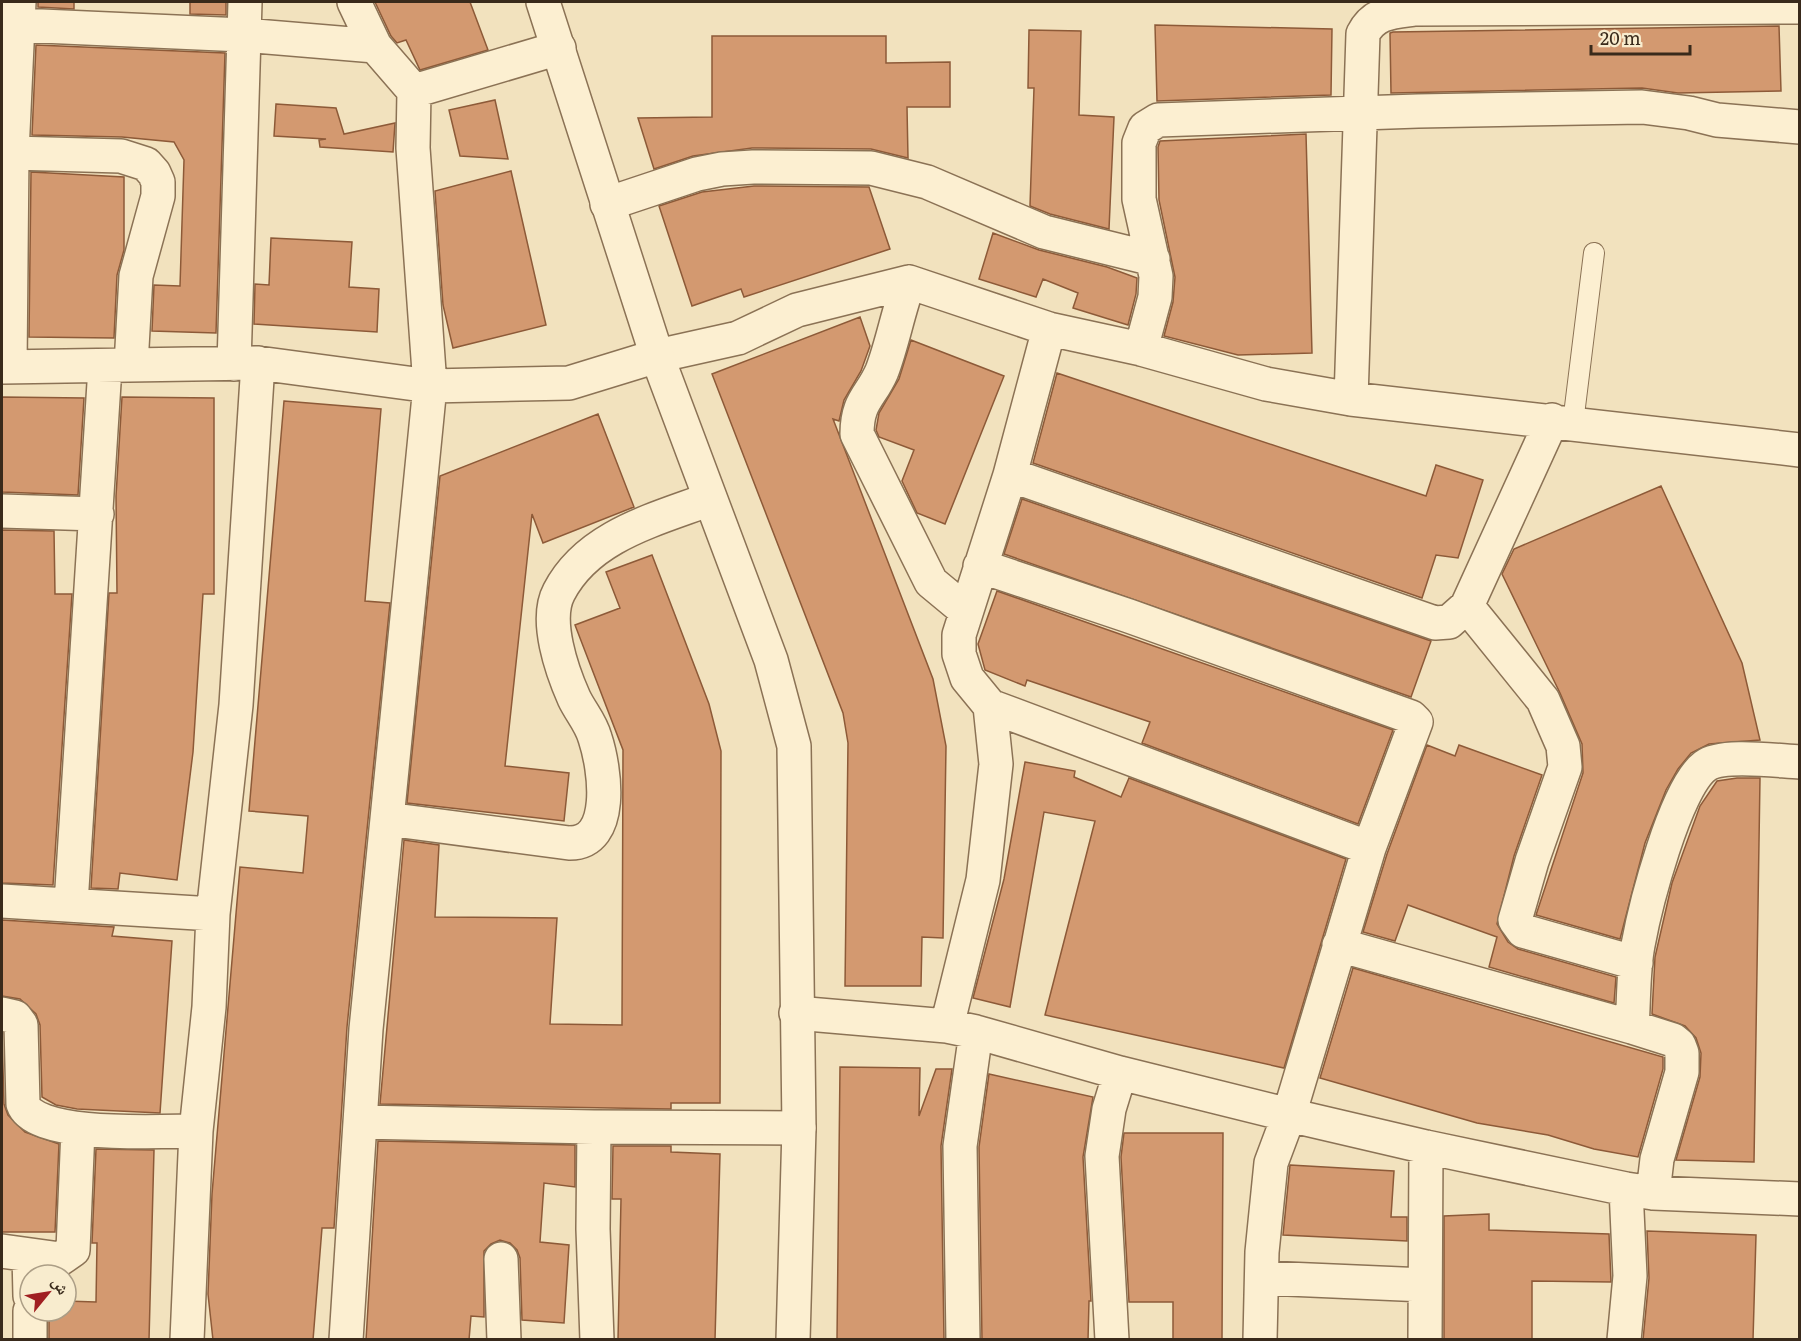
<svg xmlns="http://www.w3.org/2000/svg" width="1801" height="1341" viewBox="0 0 1801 1341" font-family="Literata,'Noto Naskh Arabic',serif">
	<rect width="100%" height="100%" fill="#f2e2be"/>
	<path fill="#d39970" stroke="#8d5a38" stroke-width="1.5" d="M 38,2 L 74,2 L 74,9 L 38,7 Z
		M 190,2 L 226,2 L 226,15 L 190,14 Z
		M 375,2 L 470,2 L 488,50 L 420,70 L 406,40 L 397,43 L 391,36 Z
		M 1155,25 L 1332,29 L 1331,95 L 1157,101 Z
		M 1779,26 L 1781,91 L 1678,93 L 1642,88 L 1391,93 L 1390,33 L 1393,32 Z
		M 1029,30 L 1081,31 L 1079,115 L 1114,117 L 1109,229 L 1050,214 L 1030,206 L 1034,88 L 1028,88 Z
		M 712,36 L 886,36 L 886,63 L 950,62 L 950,107 L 907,107 L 908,158 L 871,149 L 752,148 L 693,156 L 654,169 L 638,118 L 712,117 Z
		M 36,45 L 225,53 L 216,333 L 152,331 L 154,285 L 180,286 L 184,160 L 174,142 L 122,137 L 32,135 Z
		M 495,100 L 508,159 L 460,156 L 449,110 Z
		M 276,104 L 336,108 L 344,134 L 395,123 L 393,152 L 320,147 L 319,140 L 326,139 L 274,136 Z
		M 1306,134 L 1312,353 L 1238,355 L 1164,336 L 1173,302 L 1175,277 L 1159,200 L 1158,147 L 1160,141 Z
		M 511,171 L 546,325 L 453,348 L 443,305 L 435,191 Z
		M 31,172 L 124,177 L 124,250 L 117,275 L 114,338 L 29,337 Z
		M 754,186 L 869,187 L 890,249 L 744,297 L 741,289 L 692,306 L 659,206 L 702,192 Z
		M 993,233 L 1039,250 L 1107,267 L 1137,278 L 1136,294 L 1128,325 L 1073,308 L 1078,293 L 1043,279 L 1036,297 L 979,279 Z
		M 271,238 L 352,242 L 349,287 L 379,289 L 377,332 L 254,324 L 255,284 L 269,285 Z
		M 860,317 L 870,346 L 861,371 L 844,400 L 839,421 L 833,419 L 933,679 L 946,746 L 943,938 L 922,937 L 921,986 L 845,986 L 848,743 L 843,713 L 712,374 Z
		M 911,340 L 1004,376 L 945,524 L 917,513 L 902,481 L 914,450 L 879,437 L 876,430 L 879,413 L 899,379 Z
		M 1057,373 L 1426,496 L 1436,465 L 1483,480 L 1458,558 L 1436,555 L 1422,598 L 1033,463 Z
		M 2,397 L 84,398 L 78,495 L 2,492 Z
		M 122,397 L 214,398 L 214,594 L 203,594 L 193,752 L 177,880 L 120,873 L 118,889 L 91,888 L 109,593 L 117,593 L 116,496 Z
		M 284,401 L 381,409 L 365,601 L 390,603 L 347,1027 L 334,1228 L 322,1228 L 313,1340 L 213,1340 L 208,1294 L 212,1194 L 240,867 L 303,873 L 308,816 L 249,811 Z
		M 598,414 L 634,507 L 543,543 L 532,514 L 505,766 L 569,773 L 564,821 L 407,803 L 440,476 Z
		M 1661,486 L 1742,663 L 1760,740 L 1709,744 L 1691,753 L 1678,769 L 1666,790 L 1645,843 L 1620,939 L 1536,915 L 1583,773 L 1582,744 L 1560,693 L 1502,574 L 1514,549 Z
		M 1022,499 L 1431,641 L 1411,697 L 1004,554 Z
		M 2,530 L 54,531 L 55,594 L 72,594 L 53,885 L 2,883 Z
		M 652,555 L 709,704 L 721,751 L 720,1103 L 671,1103 L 671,1109 L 380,1104 L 404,840 L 439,845 L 435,917 L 557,918 L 550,1024 L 622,1025 L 623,750 L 575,625 L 620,608 L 606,572 Z
		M 997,591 L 1393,730 L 1358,824 L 1142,743 L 1150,722 L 1027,680 L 1025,686 L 985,670 L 978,644 Z
		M 1427,745 L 1455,756 L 1459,745 L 1542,775 L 1514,856 L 1497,924 L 1508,942 L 1518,949 L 1616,977 L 1614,1003 L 1489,967 L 1497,937 L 1408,905 L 1395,941 L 1363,932 L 1387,854 Z
		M 1025,762 L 1075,771 L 1074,777 L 1121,797 L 1129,778 L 1346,859 L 1284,1068 L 1045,1015 L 1095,821 L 1044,812 L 1010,1007 L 973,998 L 1004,879 Z
		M 1737,778 L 1760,778 L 1754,1162 L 1676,1160 L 1700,1077 L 1701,1053 L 1696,1038 L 1685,1026 L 1652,1014 L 1655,957 L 1672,883 L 1700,806 L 1717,781 Z
		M 2,920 L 114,927 L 112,936 L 172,941 L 160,1113 L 77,1109 L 56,1105 L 42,1097 L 40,1025 L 36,1014 L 20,999 L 2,996 Z
		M 1353,968 L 1663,1057 L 1663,1069 L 1638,1157 L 1594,1149 L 1548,1135 L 1477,1123 L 1320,1078 Z
		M 2,1033 L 4,1104 L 8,1115 L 25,1132 L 59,1144 L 55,1232 L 2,1232 Z
		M 840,1067 L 920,1068 L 919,1116 L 936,1069 L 952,1069 L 941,1146 L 944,1340 L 837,1340 Z
		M 989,1074 L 1093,1097 L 1083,1157 L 1091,1301 L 1089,1301 L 1088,1340 L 982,1340 L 979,1147 Z
		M 1124,1133 L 1223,1133 L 1222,1340 L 1173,1340 L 1173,1302 L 1129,1302 L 1121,1157 Z
		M 378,1141 L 575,1145 L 575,1187 L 544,1183 L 540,1242 L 569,1245 L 564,1323 L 522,1320 L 520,1258 L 517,1250 L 510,1243 L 500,1240 L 491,1244 L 484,1251 L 484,1317 L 471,1316 L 469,1340 L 366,1340 Z
		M 613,1146 L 671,1146 L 671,1152 L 720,1154 L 715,1340 L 618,1340 L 621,1199 L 612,1199 Z
		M 96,1149 L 154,1150 L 149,1340 L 49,1340 L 49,1311 L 66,1311 L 66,1301 L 96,1302 L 97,1243 L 92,1243 Z
		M 1290,1165 L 1394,1171 L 1391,1217 L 1407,1217 L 1407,1241 L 1283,1235 Z
		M 1489,1214 L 1489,1230 L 1609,1234 L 1611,1282 L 1532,1281 L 1532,1340 L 1444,1340 L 1444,1216 Z
		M 1647,1231 L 1756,1235 L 1753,1340 L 1643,1340 L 1649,1278 Z"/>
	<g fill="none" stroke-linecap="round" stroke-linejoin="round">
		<defs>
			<path id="service" d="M 1573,423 L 1594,253"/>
			<path id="minor" d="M 354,2 L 375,46 L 414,91 L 413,148 L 430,386 L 387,819 L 569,843 C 616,844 605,768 595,738 C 591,723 580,711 574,698 C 562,671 544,620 559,592 C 588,536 654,520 710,499
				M 19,25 L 243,35 L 375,46
				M 414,91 L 559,48
				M 12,153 L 121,156 L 146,164 L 154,173 L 158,182 L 158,196 L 136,276 L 131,365
				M 607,204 L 697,174 L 722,169 L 753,167 L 871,168 L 927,182 L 1044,232 L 1153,259
				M 909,282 C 898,311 893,342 882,371 C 871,397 857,400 857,434 L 931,582 L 966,611
				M 1141,349 L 1155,297 L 1156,276 L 1139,199 L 1139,143 L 1145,128 L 1158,120 L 1418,111 L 1642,107 L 1689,113 L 1717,120 L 1800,127
				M 234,364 L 245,2
				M 2,367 L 258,363 L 430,386 L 569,383 L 657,356 L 738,338 L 797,310 L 909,282 L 1049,329 L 1141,349 L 1266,384 L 1351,399 L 1800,450
				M 10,367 L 12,153 L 19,2
				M 1351,399 L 1363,34 C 1374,12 1393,12 1415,9 L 1800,7
				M 1010,475 L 1435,623 L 1449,622 L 1467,606 L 1552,420
				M 2,511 L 97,514
				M 980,566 L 1129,616 L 1411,717 L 1416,722 L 1369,848 L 1289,1115 L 1271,1163 L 1262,1252 L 1260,1340
				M 1467,606 L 1543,700 L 1563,746 L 1565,767 L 1532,861 L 1515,920 L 1523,931 L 1636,963
				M 990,706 L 1369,848
				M 2,901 L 213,914
				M 71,904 L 105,367
				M 1339,945 L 1632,1027 L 1673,1040 L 1679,1045 L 1682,1053 L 1682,1072 L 1657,1159 L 1653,1193
				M 796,1013 L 947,1026 L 976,1032 L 1120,1073 L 1289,1115 L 1426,1147 L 1626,1189 L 1653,1193 L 1800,1199
				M 2,1014 L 15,1017 L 21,1025 L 23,1104 C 35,1139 162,1131 196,1131
				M 947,1026 L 983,880 L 996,764 L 990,706 L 967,678 L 959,654 L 959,635 L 1010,475 L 1049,329
				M 1632,1027 C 1634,1000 1633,971 1638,945 C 1645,907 1675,788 1705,766 C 1722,753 1777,761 1800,762
				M 360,1122 L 594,1127 L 799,1128
				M 594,1127 L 593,1229 L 597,1340
				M 2,1251 L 60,1259 L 73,1250 L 78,1129
				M 29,1255 L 30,1296
				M 501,1259 L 504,1340
				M 1262,1278 L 1425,1285
				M 30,1311 L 30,1340
				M 187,1340 L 196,1131 L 209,1007 L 213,914 L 236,705 L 258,363
				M 346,1340 L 366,1029 L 387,819
				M 963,1340 L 960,1146 L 976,1032
				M 1112,1340 L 1102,1156 L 1109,1109 L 1120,1073
				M 1425,1340 L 1426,1147
				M 1624,1340 L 1630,1276 L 1626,1189"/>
			<path id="tertiary" d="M 543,2 L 657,356 L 771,660 L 794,746 L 799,1128 L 793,1340"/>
		</defs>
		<use href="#service" stroke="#8b7255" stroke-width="22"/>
		<use href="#minor" stroke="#8b7255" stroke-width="36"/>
		<use href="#tertiary" stroke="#8b7255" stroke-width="36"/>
		<use href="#service" stroke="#fcefd1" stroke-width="20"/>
		<use href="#minor" stroke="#fcefd1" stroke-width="33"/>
		<use href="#tertiary" stroke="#fcefd1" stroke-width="33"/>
	</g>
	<rect width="1801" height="1341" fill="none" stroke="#392a1b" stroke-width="6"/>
	<g transform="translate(48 1293) rotate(60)"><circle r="28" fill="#f8ecce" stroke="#ac9e86" stroke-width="1.5"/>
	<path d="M0-4.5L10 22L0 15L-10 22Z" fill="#a01f21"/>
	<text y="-9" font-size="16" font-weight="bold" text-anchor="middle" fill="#392a1b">ش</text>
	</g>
	<path d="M1591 45v9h99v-9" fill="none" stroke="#392a1b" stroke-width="3"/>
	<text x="1600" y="45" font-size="18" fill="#392a1b" stroke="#f8ecce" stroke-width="4.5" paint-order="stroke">20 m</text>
</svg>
